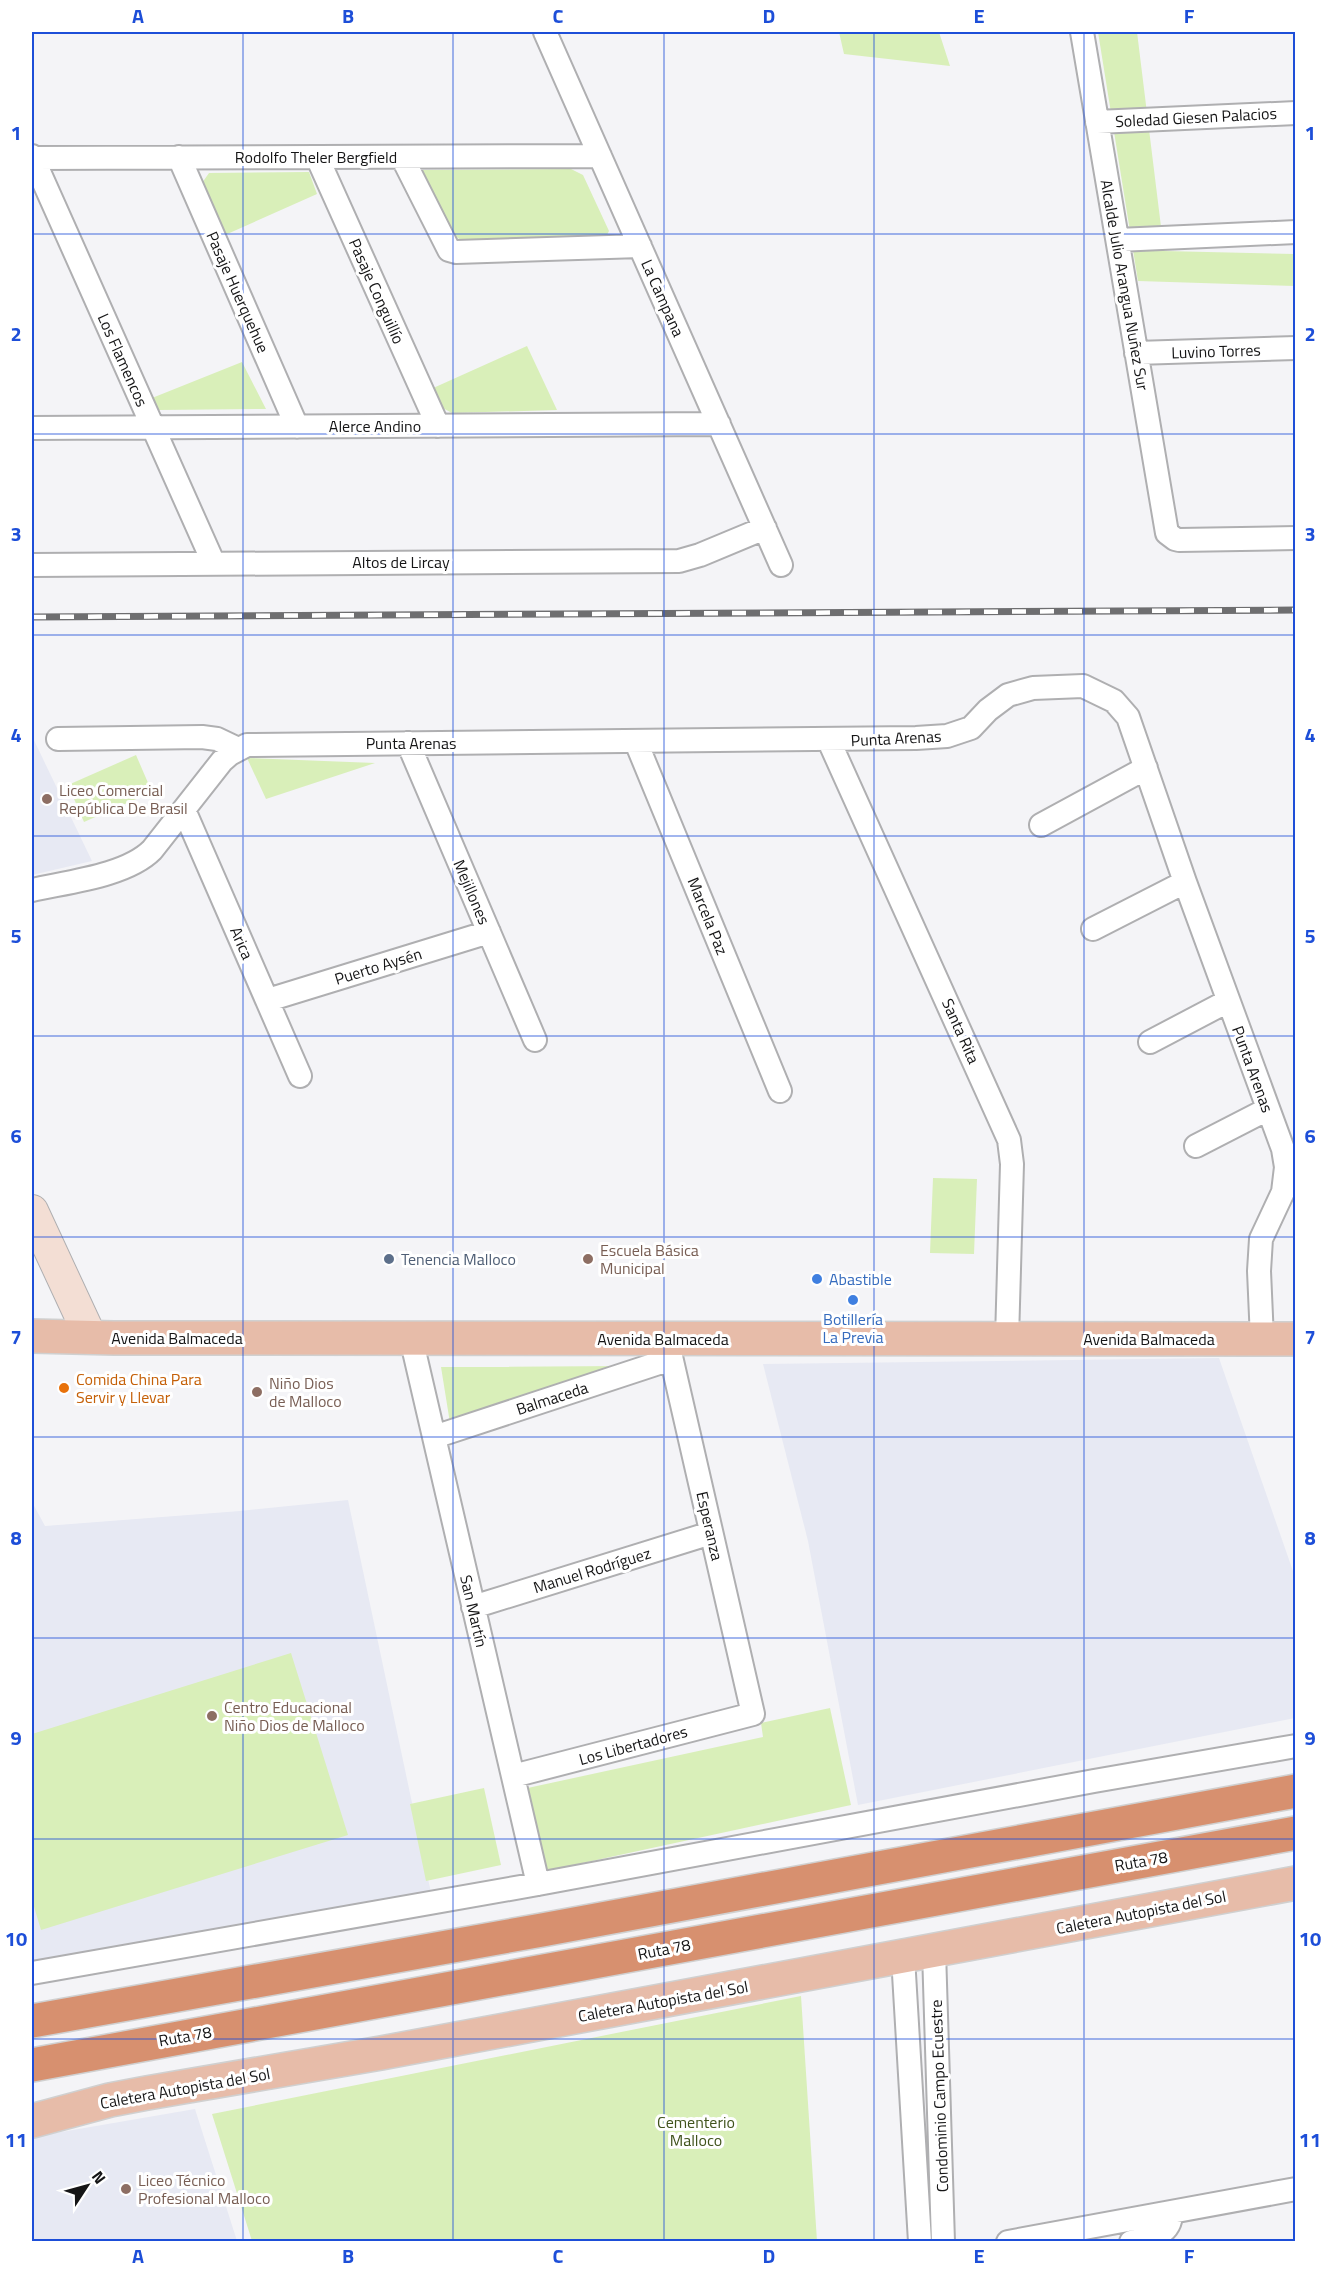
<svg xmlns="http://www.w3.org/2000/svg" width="1327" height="2273" viewBox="0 0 1327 2273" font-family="'Titillium Web',sans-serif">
	<rect width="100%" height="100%" fill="#f4f4f7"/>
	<path fill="#e7e9f3" d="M 32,736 L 92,861 L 32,875 Z
		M 1219,1358 L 1295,1577 L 1295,1718 L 858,1805 L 808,1541 L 763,1364 Z
		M 348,1500 L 434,1907 L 32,1975 L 32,1502 L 45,1526 L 240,1511 Z
		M 195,2109 L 237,2241 L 32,2242 L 32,2137 Z"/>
	<path fill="#d9efb9" d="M 839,32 L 939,32 L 950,66 L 844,54 Z
		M 1098,32 L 1137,32 L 1164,251 L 1295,254 L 1295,286 L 1138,281 Z
		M 571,169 L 583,175 L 609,231 L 603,243 L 469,245 L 447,231 L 421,170 Z
		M 309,172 L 317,194 L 225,235 L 202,183 L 209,173 Z
		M 527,346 L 557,410 L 452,413 L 439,406 L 431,389 Z
		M 242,362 L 266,409 L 158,410 L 152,398 Z
		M 136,755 L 152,792 L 84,822 L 68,785 Z
		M 247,758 L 375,763 L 266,799 Z
		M 933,1178 L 977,1179 L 974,1254 L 930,1253 Z
		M 625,1366 L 450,1423 L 441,1367 Z
		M 291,1653 L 348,1835 L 41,1930 L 32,1900 L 32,1734 Z
		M 830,1708 L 851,1805 L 541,1872 L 523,1789 L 763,1737 L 761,1723 Z
		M 484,1788 L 501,1865 L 426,1881 L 410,1804 Z
		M 801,1996 L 817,2241 L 252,2241 L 212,2114 Z"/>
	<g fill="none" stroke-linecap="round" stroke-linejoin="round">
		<defs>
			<path id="street" d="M 545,32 L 781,565
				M 1082,32 L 1167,533 L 1175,539 L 1179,540 L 1296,538
				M 1097,122 L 1296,113
				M 32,156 L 214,564
				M 179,157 L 297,427
				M 317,157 L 438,426
				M 402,157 L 449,250 L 456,252 L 640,246
				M 32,158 L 600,156
				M 1118,240 L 1296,232
				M 1136,353 L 1296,348
				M 32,428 L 719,424
				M 32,565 L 679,561 L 700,555 L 765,528
				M 58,739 L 202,737 L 217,739 L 238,749
				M 829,741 L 1009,1140 L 1012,1164 L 1007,1339
				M 636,742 L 780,1091
				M 408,743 L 535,1040
				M 184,810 L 300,1076
				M 1041,825 L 1146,768
				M 32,890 C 67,882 126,876 152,850 L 222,761 L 230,754 L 247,745 L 916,738 L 947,736 L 971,728 L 988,710 L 1008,695 L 1033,688 L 1083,686 L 1114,701 L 1128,717 L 1185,882 L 1283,1149 L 1286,1167 L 1283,1192 L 1261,1239 L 1259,1271 L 1262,1339
				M 1093,929 L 1185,882
				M 268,1000 L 489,932
				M 1150,1042 L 1228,1001
				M 1196,1146 L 1268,1109
				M 411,1338 L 538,1884
				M 434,1437 L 671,1359
				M 473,1607 L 711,1533
				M 513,1776 L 753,1714 L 667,1339
				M 934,1951 L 943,2242
				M 903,1957 L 920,2242
				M 32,1973 L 538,1884 L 1094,1781 L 1296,1746
				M 1008,2242 L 1296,2189
				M 1131,2242 C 1149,2238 1171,2236 1171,2213"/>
			<path id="secondary" d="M 32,1211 L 91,1338"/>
			<path id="primary" d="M 32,1336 L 114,1338 L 1296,1339
				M 32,2121 L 110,2100 L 147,2093 L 381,2053 L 1296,1883"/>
			<path id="highway" d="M 32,2021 L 542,1930 L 1296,1791
				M 32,2065 L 1296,1833"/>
		</defs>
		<use href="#street" stroke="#afafb1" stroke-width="26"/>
		<use href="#secondary" stroke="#afafb1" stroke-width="34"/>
		<use href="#primary" stroke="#d0d0d0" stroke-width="36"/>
		<use href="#highway" stroke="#d0d0d0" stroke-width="36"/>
		<use href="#street" stroke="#fff" stroke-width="22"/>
		<use href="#secondary" stroke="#f3ded4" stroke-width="32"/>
		<use href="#primary" stroke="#e7bca9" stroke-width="33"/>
		<use href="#highway" stroke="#d7906f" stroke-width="33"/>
		<defs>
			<path id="rail" d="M 32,617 L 1296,610"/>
		</defs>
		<use href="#rail" stroke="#6e6e70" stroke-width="7"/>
		<use href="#rail" stroke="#fff" stroke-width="4.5" stroke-dasharray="14" stroke-linecap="butt"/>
	</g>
	<path fill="none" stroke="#1d4ed8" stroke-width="1.5" stroke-opacity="0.55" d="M 243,32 L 243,2242M 453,32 L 453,2242M 664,32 L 664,2242M 874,32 L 874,2242M 1084,32 L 1084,2242M 32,234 L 1296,234M 32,434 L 1296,434M 32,635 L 1296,635M 32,836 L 1296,836M 32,1036 L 1296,1036M 32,1237 L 1296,1237M 32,1437 L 1296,1437M 32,1638 L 1296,1638M 32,1839 L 1296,1839M 32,2039 L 1296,2039"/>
	<g fill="#8d6e63" stroke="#fff" stroke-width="2">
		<circle cx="47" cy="799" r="6"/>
		<circle cx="588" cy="1259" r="6"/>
		<circle cx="257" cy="1392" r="6"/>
		<circle cx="212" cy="1716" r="6"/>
		<circle cx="126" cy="2189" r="6"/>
	</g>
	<circle fill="#5c6f8a" stroke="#fff" stroke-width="2" cx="389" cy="1259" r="6"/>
	<g fill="#3f7fe0" stroke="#fff" stroke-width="2">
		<circle cx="817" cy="1279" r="6"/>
		<circle cx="853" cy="1300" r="6"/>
	</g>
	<circle fill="#e8710a" stroke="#fff" stroke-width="2" cx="64" cy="1388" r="6"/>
	<g text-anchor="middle" stroke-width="6" stroke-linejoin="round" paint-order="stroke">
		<g font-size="16" fill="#151516" stroke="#fff">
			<text transform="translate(1196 117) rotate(-3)" y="6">Soledad Giesen Palacios</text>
			<text x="316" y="163">Rodolfo Theler Bergfield</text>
			<text transform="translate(1125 285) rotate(80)" y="6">Alcalde Julio Arangua Nuñez Sur</text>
			<text transform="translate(377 291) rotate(66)" y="6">Pasaje Conguillío</text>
			<text transform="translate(238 292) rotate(66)" y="6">Pasaje Huerquehue</text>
			<text transform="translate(663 298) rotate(66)" y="6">La Campana</text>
			<text transform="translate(1216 351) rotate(-2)" y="6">Luvino Torres</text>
			<text transform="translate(123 360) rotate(66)" y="6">Los Flamencos</text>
			<text x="375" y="432">Alerce Andino</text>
			<text x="401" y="568">Altos de Lircay</text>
			<text transform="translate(896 738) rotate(-3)" y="6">Punta Arenas</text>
			<text x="411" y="749">Punta Arenas</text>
			<text transform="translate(472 892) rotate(67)" y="6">Mejillones</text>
			<text transform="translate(708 916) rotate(68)" y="6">Marcela Paz</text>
			<text transform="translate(242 943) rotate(66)" y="6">Arica</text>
			<text transform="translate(378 966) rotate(-17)" y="6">Puerto Aysén</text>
			<text transform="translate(961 1031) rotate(66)" y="6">Santa Rita</text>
			<text transform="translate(1253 1069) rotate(70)" y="6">Punta Arenas</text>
			<text x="177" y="1344">Avenida Balmaceda</text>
			<text x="663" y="1345">Avenida Balmaceda</text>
			<text x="1149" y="1345">Avenida Balmaceda</text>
			<text transform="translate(552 1398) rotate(-18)" y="6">Balmaceda</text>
			<text transform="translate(710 1526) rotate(77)" y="6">Esperanza</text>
			<text transform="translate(592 1570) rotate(-17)" y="6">Manuel Rodríguez</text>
			<text transform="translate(474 1611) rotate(77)" y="6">San Martín</text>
			<text transform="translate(633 1745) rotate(-15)" y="6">Los Libertadores</text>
			<text transform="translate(1141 1861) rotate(-10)" y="6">Ruta 78</text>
			<text transform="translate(1141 1912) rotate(-11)" y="6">Caletera Autopista del Sol</text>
			<text transform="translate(664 1949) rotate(-11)" y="6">Ruta 78</text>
			<text transform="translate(663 2001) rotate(-10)" y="6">Caletera Autopista del Sol</text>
			<text transform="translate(185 2036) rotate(-10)" y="6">Ruta 78</text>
			<text transform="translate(185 2088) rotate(-10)" y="6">Caletera Autopista del Sol</text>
			<text transform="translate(939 2096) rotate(-92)" y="6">Condominio Campo Ecuestre</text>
		</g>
		<g font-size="16" fill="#785e54" stroke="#fff" text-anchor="start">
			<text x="59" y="796">Liceo Comercial<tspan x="59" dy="18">República De Brasil</tspan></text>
			<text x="600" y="1256">Escuela Básica<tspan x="600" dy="18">Municipal</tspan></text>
			<text x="269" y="1389">Niño Dios<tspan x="269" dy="18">de Malloco</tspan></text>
			<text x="224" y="1713">Centro Educacional<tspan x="224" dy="18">Niño Dios de Malloco</tspan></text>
			<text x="138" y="2186">Liceo Técnico<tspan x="138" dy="18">Profesional Malloco</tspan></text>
		</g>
		<g font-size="16" fill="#4e5e75" stroke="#fff" text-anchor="start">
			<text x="401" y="1265">Tenencia Malloco</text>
		</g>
		<g font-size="16" fill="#366cbe" stroke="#fff" text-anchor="start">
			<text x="829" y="1285">Abastible</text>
			<text x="853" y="1325" text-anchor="middle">Botillería<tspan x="853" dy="18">La Previa</tspan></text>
		</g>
		<g font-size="16" fill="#c56008" stroke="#fff" text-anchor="start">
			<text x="76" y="1385">Comida China Para<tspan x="76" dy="18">Servir y Llevar</tspan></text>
		</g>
		<g font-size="16" fill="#40531c" stroke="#fff">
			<text x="696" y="2128">Cementerio<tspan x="696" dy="18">Malloco</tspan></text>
		</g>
	</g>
	<rect width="1327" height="2273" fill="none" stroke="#ffffff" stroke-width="66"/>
	<g transform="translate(87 2186) rotate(54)" stroke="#ffffff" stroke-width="4.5" paint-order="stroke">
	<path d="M0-4.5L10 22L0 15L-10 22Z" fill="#151516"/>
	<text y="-9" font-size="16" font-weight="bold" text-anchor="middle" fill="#151516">N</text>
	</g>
	<rect x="33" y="33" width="1261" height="2207" fill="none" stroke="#1d4ed8" stroke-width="2"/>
	<g font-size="20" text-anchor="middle" font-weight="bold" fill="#1d4ed8">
		<text x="138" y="23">A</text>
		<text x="348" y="23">B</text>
		<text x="558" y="23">C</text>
		<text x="769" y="23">D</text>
		<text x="979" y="23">E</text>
		<text x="1189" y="23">F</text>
		<text x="16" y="140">1</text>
		<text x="1310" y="140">1</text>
		<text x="16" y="341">2</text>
		<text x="1310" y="341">2</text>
		<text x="16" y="541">3</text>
		<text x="1310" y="541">3</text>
		<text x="16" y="742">4</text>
		<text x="1310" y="742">4</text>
		<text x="16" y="943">5</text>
		<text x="1310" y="943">5</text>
		<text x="16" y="1143">6</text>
		<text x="1310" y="1143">6</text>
		<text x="16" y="1344">7</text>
		<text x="1310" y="1344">7</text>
		<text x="16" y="1545">8</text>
		<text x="1310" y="1545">8</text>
		<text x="16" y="1745">9</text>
		<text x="1310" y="1745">9</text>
		<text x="16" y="1946">10</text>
		<text x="1310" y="1946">10</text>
		<text x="16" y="2147">11</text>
		<text x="1310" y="2147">11</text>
		<text x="138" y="2263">A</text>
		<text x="348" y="2263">B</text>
		<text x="558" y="2263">C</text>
		<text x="769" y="2263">D</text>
		<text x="979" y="2263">E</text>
		<text x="1189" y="2263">F</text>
	</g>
</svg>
